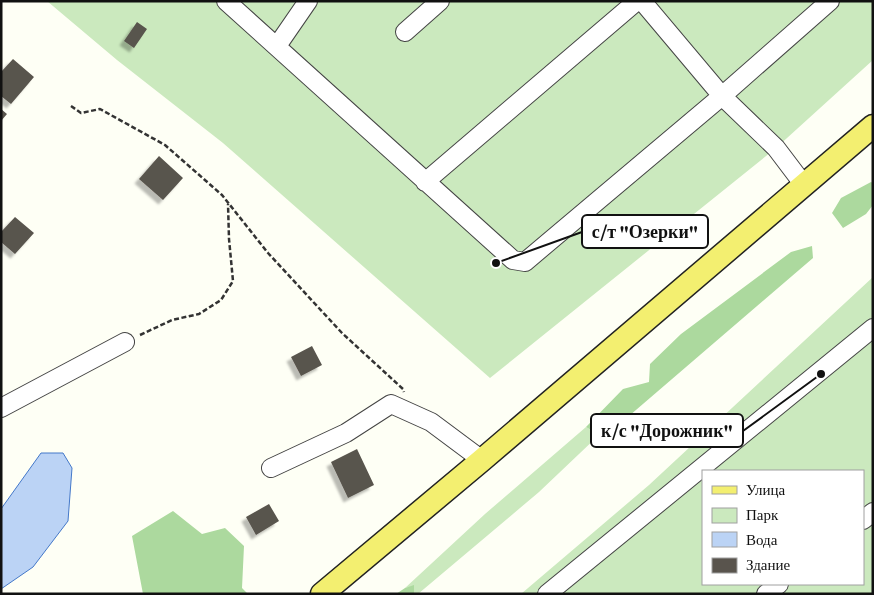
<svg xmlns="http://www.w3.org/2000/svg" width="874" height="595" viewBox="0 0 874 595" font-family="'Crimson Pro',serif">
	<defs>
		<filter id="shadow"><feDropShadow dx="-4.5" dy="4.5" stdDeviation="1" flood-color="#0004"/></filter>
	</defs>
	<rect width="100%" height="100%" fill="#fefff5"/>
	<path fill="#cbe9be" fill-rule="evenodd" d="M 47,1 L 873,1 L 873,60 L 776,148 L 490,378 L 223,143 L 117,60 Z
		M 873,277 L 873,594 L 521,594 L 649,485 ZM 703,471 L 863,471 L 863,584 L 703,584 Z
		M 586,427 L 599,435 L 539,492 L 418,594 L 414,594 L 414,586 L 405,588 L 485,514 Z"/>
	<path fill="#acd99e" d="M 871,182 L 873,183 L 873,205 L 866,214 L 843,228 L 832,213 L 841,198 Z
		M 812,246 L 813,258 L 622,422 L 599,435 L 586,427 L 623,389 L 649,382 L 650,364 L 681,334 L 791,252 Z
		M 173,511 L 202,534 L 225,528 L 244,546 L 242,588 L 248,594 L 143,594 L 132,536 Z
		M 414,585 L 414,594 L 396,594 L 405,588 Z"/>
	<path fill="#bbd3f5" stroke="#4478c9" d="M 41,453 L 63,453 L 72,468 L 68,521 L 33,567 L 1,589 L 1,509 Z"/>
	<path fill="#59544d" filter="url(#shadow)" d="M 137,22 L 147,29 L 134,48 L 124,41 Z
		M 13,59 L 34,77 L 11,104 L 1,96 L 1,72 Z
		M 1,109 L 7,114 L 1,121 Z
		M 159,156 L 183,178 L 163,200 L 139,179 Z
		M 15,217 L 34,233 L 15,254 L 1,242 L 1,232 Z
		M 312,346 L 322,365 L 301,376 L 291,357 Z
		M 357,449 L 374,485 L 348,498 L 331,462 Z
		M 269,504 L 279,521 L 256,535 L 246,517 Z"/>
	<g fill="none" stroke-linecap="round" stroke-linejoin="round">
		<defs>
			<path id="minor" d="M 226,1 L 513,260 L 525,262 L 722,96 L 830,1
				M 642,1 L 722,96 L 776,148 L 804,185
				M 405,32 L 440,1
				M 277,46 L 308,1
				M 425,182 L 637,1
				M 1,408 L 125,342
				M 271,468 L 346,433 L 391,404 L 431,422 L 482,460
				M 863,520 L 873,512
				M 547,594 L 873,328
				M 766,594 L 779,584"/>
			<path id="major" d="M 322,594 L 482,460 L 873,126"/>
		</defs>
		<use href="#minor" stroke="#444" stroke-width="20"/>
		<use href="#major" stroke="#222" stroke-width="25"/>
		<path stroke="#333" stroke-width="2.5" stroke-dasharray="5 2.5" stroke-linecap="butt" d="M 71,106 L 81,113 L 100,109 L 165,145 L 222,195 L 268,253 L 342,333 L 403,389 L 404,392
			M 140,335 L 172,320 L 199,314 L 221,300 L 233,281 L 229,239 L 228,204"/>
		<use href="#minor" stroke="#fff" stroke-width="18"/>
		<use href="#major" stroke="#f3ef70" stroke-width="22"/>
	</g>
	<path fill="none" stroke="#111" stroke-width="2" d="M496 263L582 232M821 374L743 431"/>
	<g fill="#111" stroke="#fff" stroke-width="2">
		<circle cx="496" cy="263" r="5"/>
		<circle cx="821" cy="374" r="5"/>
	</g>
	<g fill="#fff" stroke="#111" stroke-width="2">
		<rect x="582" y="215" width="126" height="33" rx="5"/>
		<rect x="591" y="414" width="152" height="33" rx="5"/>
	</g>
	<g font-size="18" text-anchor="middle" font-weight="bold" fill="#111">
		<text x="645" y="238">с/т "Озерки"</text>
		<text x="667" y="437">к/с "Дорожник"</text>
	</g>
	<rect width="874" height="595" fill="none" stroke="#111111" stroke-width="5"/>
	<rect x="702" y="470" width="162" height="115" fill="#ffffff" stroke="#a0a0a0"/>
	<rect x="712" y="486" width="25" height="8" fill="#f3ef70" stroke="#a0a0a0"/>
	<text x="746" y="495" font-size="15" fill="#111111">Улица</text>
	<rect x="712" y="508" width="25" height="15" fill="#cbe9be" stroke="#a0a0a0"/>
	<text x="746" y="520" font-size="15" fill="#111111">Парк</text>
	<rect x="712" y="532" width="25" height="15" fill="#bbd3f5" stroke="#a0a0a0"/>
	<text x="746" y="545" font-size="15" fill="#111111">Вода</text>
	<rect x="712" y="558" width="25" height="15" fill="#59544d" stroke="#a0a0a0"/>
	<text x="746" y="570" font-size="15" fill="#111111">Здание</text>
</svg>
